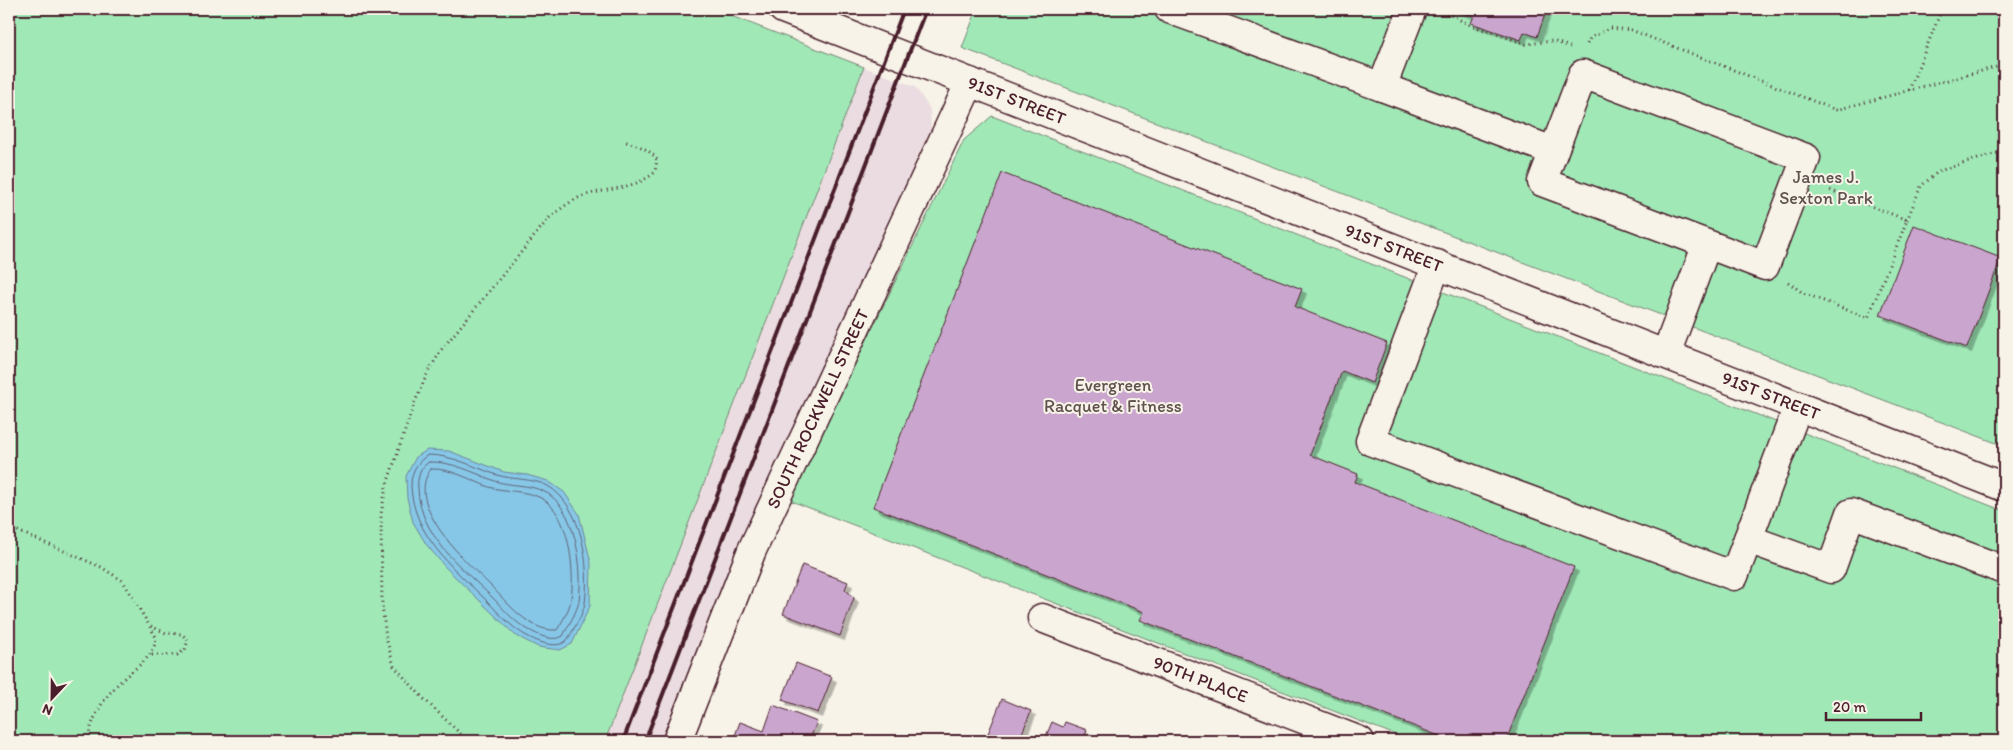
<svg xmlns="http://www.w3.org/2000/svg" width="2013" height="750" viewBox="0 0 2013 750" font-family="Itim,sans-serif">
	<defs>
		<filter id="shadow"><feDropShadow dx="4.5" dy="4.5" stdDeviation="0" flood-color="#0004"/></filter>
	</defs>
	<rect width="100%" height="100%" fill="#f7f3e8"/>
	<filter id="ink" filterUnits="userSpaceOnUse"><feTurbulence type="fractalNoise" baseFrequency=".02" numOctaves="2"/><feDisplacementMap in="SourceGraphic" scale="10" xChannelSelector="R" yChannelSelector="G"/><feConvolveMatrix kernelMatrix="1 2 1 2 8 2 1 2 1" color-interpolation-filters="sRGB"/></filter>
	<g filter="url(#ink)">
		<path fill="#eadce0" d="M 864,67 L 915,87 L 930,109 L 931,132 L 916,167 L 756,509 L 663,741 L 605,741 Z"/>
		<path fill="#a0e9b7" stroke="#758471" d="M 9,9 L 713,9 L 864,67 L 605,741 L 9,741 Z
			M 977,9 L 2004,9 L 2004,446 L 962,48 Z
			M 992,116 L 2004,511 L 2004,741 L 1411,741 L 789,500 L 964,140 Z"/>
		<path fill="#86c7e7" stroke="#6e849c" d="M 427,450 L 449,451 L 504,472 L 527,475 L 548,481 L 564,492 L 579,514 L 591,563 L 590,606 L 572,644 L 560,650 L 538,647 L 515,635 L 445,567 L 426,544 L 413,522 L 407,498 L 406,476 L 416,457 Z"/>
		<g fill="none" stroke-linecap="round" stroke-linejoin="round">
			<path stroke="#626276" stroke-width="1" d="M 428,455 C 452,455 474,467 497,475 C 513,480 533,478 548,486 C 583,507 590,566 585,603 C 583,614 575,627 569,637 C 560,654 530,639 519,631 C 507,623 496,610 486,600 C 453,568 413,535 411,486 C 411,473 416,462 428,455 Z
				M 429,462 C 452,461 474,473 495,481 C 510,486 528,484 543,491 C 577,506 583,570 579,601 C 577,612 568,626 563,636 C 551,643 534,633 524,627 C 512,620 503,608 493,598 C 462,568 419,535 418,488 C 417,478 420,467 429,462 Z
				M 431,469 C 451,468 470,480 489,487 C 506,492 525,490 541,498 C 570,513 575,571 571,599 C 570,609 562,622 557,630 C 529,632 507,602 489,584 C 466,562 403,504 431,469 Z"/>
		</g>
		<path fill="#caa6cf" stroke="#4a1f2b" filter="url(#shadow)" d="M 1454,9 L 1547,9 L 1537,37 L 1524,32 L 1521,40 L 1471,23 L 1474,16 Z
			M 1002,173 L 1302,289 L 1295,307 L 1387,343 L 1372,383 L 1342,371 L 1310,455 L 1358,474 L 1355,482 L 1574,567 L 1506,741 L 1452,741 L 1140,620 L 1144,612 L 873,507 Z
			M 1914,225 L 2001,258 L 1967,348 L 1880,315 Z
			M 802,565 L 848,582 L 845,589 L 854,598 L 840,636 L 783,614 Z
			M 796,663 L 832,677 L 818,713 L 782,700 Z
			M 1002,699 L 1031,711 L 1019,741 L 985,741 Z
			M 773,705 L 817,722 L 809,741 L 733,741 L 740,722 L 764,731 Z
			M 1052,722 L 1063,727 L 1065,722 L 1087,730 L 1083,741 L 1044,741 Z"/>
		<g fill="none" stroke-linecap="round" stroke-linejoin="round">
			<defs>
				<g id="minor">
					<path id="s1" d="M 783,9 L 2004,487"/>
					<path d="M 1169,9 L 1382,87"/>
					<path d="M 1412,9 L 1382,87 L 1553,151"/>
					<path d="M 1437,264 L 1370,441 L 1734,576 L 1798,406"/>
					<path d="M 1666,354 L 1707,244 L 1765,266 L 1806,158 L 1583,74 L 1542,182 L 1707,244"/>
					<path d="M 1748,539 L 1831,569 L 1851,513 L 2004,570"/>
					<path id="s2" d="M 1042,618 L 1360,741"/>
					<path id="s3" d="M 677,741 L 752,550 L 970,82"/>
				</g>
			</defs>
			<use href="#minor" stroke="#4a1f2b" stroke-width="31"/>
			<path stroke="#4a1f2b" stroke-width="3" stroke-dasharray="1 4" stroke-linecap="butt" d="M 1442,11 L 1470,25 L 1526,44 L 1553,41 L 1570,47
				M 1587,44 L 1590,38 L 1610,28 L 1631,30 L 1836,110 L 2004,65
				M 1909,90 L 1942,9
				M 1907,220 L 1921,186 L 1939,171 L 2004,151
				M 1788,282 L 1803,293 L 1868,318 L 1907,220 L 1827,189
				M 13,529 L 101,567 L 123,581 L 156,637 C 155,658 135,667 121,681 C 104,697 91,718 88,741
				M 151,626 L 166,633 L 182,634 L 188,640 L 185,650 L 177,655 L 151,655
				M 468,741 L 423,698 L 394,666 L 386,638 L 382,605 L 381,514 L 386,487 L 414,404 L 428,372 L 442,349 L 550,217 C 561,209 572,199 586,195 C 609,188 636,189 655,172 L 657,160 C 649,148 637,145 623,141"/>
			<use href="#minor" stroke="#f7f3e8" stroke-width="28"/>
			<path stroke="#4a1f2b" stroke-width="4" d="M 623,741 L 904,9
				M 645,741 L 926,9"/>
		</g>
	</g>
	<g text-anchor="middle" stroke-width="4" stroke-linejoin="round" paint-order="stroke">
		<g font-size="18" fill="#4a1f2b" stroke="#f7f3e8">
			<text dy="6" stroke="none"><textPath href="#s1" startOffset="251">91ST STREET</textPath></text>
			<text dy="6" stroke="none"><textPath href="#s1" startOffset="656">91ST STREET</textPath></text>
			<text dy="6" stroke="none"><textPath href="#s1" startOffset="1061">91ST STREET</textPath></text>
			<text dy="6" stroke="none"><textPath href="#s3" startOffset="361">SOUTH ROCKWELL STREET</textPath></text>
			<text dy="6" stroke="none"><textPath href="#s2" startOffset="170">90TH PLACE</textPath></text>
		</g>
		<g font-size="18" fill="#60524e" stroke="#f7f3e8">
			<text x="1826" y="183">James J.<tspan x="1826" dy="21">Sexton Park</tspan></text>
			<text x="1113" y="391">Evergreen<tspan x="1113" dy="21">Racquet &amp; Fitness</tspan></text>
		</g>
	</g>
	<rect width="2013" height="750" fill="none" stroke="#f7f3e8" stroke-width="30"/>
	<rect x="15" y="15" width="1983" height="720" fill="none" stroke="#4a1f2b" stroke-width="2" filter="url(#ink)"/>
	<g transform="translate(52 698) rotate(202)" stroke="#f7f3e8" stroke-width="4" paint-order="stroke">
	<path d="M0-4L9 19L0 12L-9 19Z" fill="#4a1f2b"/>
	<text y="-8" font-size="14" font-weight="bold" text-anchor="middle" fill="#4a1f2b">N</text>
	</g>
	<path d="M1826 712v8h95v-8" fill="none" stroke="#4a1f2b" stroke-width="2.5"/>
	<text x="1833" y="712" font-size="15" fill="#4a1f2b" stroke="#f7f3e8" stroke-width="4" paint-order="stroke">20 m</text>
</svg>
